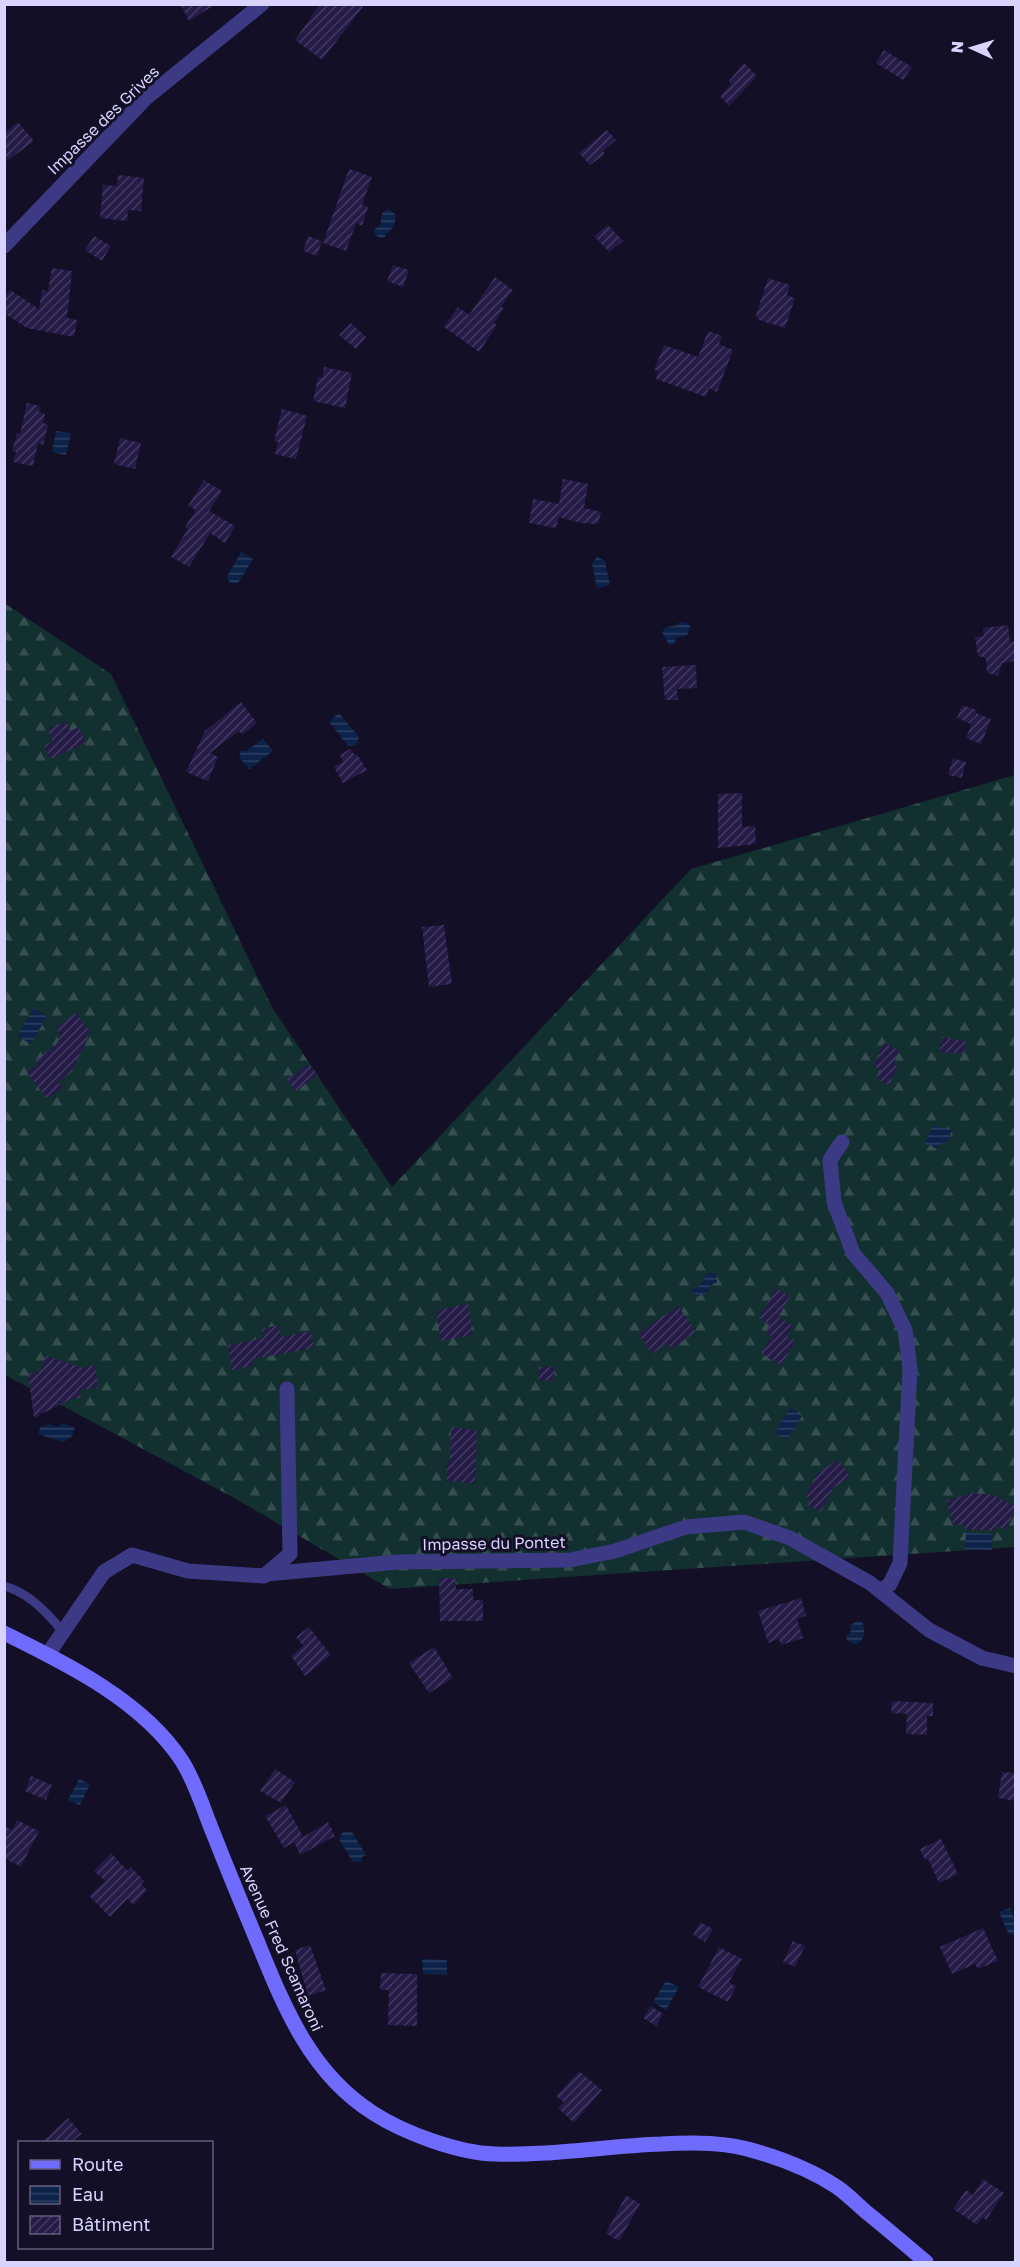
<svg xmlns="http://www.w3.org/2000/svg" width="1020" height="2267" viewBox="0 0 1020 2267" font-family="'Golos Text',sans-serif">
	<defs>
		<pattern id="forest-firs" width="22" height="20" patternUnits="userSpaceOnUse" patternTransform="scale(1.5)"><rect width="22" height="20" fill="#12302f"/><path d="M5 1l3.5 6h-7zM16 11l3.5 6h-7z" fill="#344d4e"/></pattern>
		<pattern id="water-rules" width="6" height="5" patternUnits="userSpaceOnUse" patternTransform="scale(1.5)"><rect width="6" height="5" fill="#0c2248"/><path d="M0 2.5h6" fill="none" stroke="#2f4163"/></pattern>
		<pattern id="building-hatch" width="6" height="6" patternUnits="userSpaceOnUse" patternTransform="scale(1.5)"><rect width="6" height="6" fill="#241b47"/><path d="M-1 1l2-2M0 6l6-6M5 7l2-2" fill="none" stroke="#433b63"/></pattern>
	</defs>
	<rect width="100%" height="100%" fill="#130f26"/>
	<path fill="url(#forest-firs)" d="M 4,603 L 111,674 L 272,1007 L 392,1187 L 691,869 L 1015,775 L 1015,1547 L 390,1589 L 236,1499 L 5,1375 Z"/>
	<path fill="url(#water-rules)" d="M 388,209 L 396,215 C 395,223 393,231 385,234 L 385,237 L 380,238 L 374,234 L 375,229 L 381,224 C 381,216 381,212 388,209 Z
		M 56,431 L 71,433 L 66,455 L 52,452 Z
		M 241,552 L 253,559 L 238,583 L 230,583 L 227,577 Z
		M 597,557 L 605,561 L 610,585 L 597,588 L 592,563 Z
		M 680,622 L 687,623 L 690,626 L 687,636 L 677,637 L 674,644 L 669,645 L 662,632 L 666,627 L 675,626 Z
		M 339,713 L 359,737 L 356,745 L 348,746 L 329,722 Z
		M 263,739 L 273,751 L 249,769 L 239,757 L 241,751 L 246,751 Z
		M 34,1008 L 47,1016 L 31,1044 L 17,1036 Z
		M 935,1126 L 952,1130 L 950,1135 L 952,1138 L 934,1148 L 932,1145 L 926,1146 L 925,1144 L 932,1128 Z
		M 709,1272 L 716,1274 L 717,1282 L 711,1285 L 707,1293 L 698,1296 L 692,1291 L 693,1288 L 698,1287 Z
		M 790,1407 L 802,1416 L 787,1440 L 775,1433 Z
		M 61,1423 L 75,1427 L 72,1436 L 64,1442 L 38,1434 L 41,1426 L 45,1426 L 49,1424 L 59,1427 Z
		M 966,1532 L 992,1534 L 992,1550 L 965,1549 Z
		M 856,1621 L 862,1622 C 866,1630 865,1638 858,1644 L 853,1644 L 847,1640 L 846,1637 L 851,1631 L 850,1626 Z
		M 79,1779 L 90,1784 L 80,1805 L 68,1800 Z
		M 343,1832 L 352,1832 L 366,1855 L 362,1857 L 362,1862 L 353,1862 L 339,1839 Z
		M 1010,1908 L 1015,1922 L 1016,1933 L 1009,1935 L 999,1912 Z
		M 422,1959 L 447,1960 L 447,1975 L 423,1974 Z
		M 666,1981 L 679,1987 L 666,2010 L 653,2002 Z"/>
	<path fill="url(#building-hatch)" d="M 180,4 L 216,4 L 189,21 Z
		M 320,4 L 365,4 L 322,60 L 295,40 Z
		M 884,50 L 912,67 L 903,80 L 876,63 Z
		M 744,63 L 757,76 L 729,106 L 720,96 L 731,84 L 729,81 Z
		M 18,122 L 34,141 L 4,163 L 4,133 Z
		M 607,130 L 616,140 L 603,151 L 605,154 L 590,165 L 579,153 Z
		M 349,169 L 372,177 L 362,205 L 368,207 L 362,226 L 356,223 L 346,251 L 323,243 Z
		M 118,175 L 144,178 L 141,211 L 128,210 L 127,221 L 100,218 L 103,185 L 117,186 Z
		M 608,225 L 623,241 L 609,252 L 594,236 Z
		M 94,236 L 111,246 L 102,261 L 85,250 Z
		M 308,236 L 322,241 L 317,256 L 303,251 Z
		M 393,265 L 409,270 L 403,287 L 387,281 Z
		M 52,268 L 72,271 L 67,318 L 77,320 L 74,337 L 27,328 L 4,313 L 4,298 L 10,290 L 39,309 L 42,290 L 48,291 Z
		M 495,277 L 513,290 L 501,307 L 504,308 L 494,323 L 497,325 L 479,352 L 444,327 L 458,307 L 469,315 Z
		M 768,278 L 790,285 L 787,295 L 795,298 L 785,328 L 759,320 L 756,315 Z
		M 351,323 L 366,337 L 356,349 L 339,335 Z
		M 708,331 L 722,336 L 719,344 L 733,350 L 717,392 L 709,388 L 706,397 L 656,379 L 658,371 L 654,370 L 664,345 L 698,357 Z
		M 324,367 L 352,373 L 345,408 L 313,401 L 318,377 L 322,378 Z
		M 27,403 L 40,406 L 39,412 L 45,414 L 43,423 L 48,425 L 43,445 L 38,443 L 33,466 L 13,462 L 16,452 L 12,451 L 17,433 L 20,434 Z
		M 282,409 L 307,416 L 296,459 L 275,454 L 278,442 L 274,441 Z
		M 120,438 L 141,443 L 135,469 L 114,464 Z
		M 563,479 L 588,484 L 584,508 L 601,512 L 598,524 L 581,523 L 559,517 L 556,528 L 529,523 L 533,499 L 559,504 Z
		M 204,480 L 222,491 L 209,511 L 235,526 L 225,543 L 210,533 L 189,567 L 171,557 L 188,529 L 185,527 L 196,510 L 188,506 Z
		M 1008,625 L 1010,642 L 1016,641 L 1016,661 L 1002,663 L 998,676 L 987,673 L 986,658 L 978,656 L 975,637 L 984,636 L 983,628 Z
		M 696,665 L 697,688 L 677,689 L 678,700 L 665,700 L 662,667 Z
		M 241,702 L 257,723 L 242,735 L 239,731 L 210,753 L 218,757 L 208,781 L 186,772 L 205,731 Z
		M 962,705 L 977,710 L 971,724 L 957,718 Z
		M 976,713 L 991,719 L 981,744 L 966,738 Z
		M 66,721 L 70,731 L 79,727 L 86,743 L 50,759 L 44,745 L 53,742 L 48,729 Z
		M 350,749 L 355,755 L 357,754 L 367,770 L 343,783 L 334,767 L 343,762 L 340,755 Z
		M 953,758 L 966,762 L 962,778 L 948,775 Z
		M 742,793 L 742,827 L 755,826 L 756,844 L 718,848 L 718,794 Z
		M 444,925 L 452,984 L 429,987 L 422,927 Z
		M 76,1013 L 90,1032 L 72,1072 L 58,1082 L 63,1088 L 47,1099 L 27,1072 L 38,1064 L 36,1060 L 56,1045 L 61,1035 L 55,1028 Z
		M 942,1037 L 966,1041 L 964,1054 L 940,1052 Z
		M 884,1043 L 900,1051 L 893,1064 L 898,1067 L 889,1085 L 876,1078 L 881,1070 L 873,1066 Z
		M 309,1064 L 318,1075 L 296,1091 L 287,1080 Z
		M 776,1288 L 790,1297 L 778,1317 L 794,1326 L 787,1337 L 795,1341 L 781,1366 L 761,1353 L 772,1336 L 765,1333 L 770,1325 L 759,1318 Z
		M 468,1304 L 473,1335 L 441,1341 L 436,1310 Z
		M 678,1306 L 696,1332 L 671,1349 L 667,1343 L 652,1354 L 638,1333 Z
		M 279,1325 L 281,1337 L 311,1331 L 314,1348 L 252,1359 L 253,1366 L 232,1370 L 228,1345 L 264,1338 L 262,1329 Z
		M 46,1356 L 78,1366 L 79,1368 L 95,1365 L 98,1388 L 80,1390 L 81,1398 L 69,1400 L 34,1418 L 28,1374 L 40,1372 Z
		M 539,1367 L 555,1367 L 554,1381 L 538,1380 Z
		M 451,1428 L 477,1430 L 475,1483 L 447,1481 L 447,1461 L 450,1461 Z
		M 838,1459 L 850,1477 L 833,1488 L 821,1512 L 807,1505 L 810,1498 L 806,1496 L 816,1475 Z
		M 972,1493 L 993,1495 L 1016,1506 L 1006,1530 L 996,1526 L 994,1531 L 965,1529 L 964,1524 L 954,1526 L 946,1501 Z
		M 439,1578 L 455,1578 L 456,1589 L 473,1589 L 473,1600 L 483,1600 L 483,1621 L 440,1621 Z
		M 801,1598 L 806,1616 L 797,1619 L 803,1638 L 781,1645 L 779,1639 L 768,1643 L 758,1611 Z
		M 309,1627 L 331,1655 L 305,1676 L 291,1656 L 303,1646 L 296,1637 Z
		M 434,1647 L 453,1678 L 429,1693 L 409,1663 Z
		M 892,1701 L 933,1703 L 933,1716 L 927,1716 L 927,1735 L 906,1734 L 907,1714 L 891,1713 Z
		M 275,1769 L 295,1782 L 281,1803 L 260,1791 Z
		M 1002,1772 L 1016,1773 L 1016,1801 L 998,1798 Z
		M 31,1776 L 52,1785 L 46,1800 L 25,1791 Z
		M 286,1805 L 303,1837 L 328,1822 L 335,1836 L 300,1855 L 294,1842 L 284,1848 L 265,1816 Z
		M 17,1820 L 39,1831 L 21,1867 L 4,1858 L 4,1826 L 12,1830 Z
		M 941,1839 L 958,1874 L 939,1883 L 928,1859 L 925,1860 L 920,1849 Z
		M 111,1853 L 128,1871 L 131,1867 L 144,1881 L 141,1884 L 147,1890 L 134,1905 L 127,1899 L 110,1917 L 89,1896 L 105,1881 L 94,1871 Z
		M 700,1922 L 713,1929 L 705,1942 L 693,1935 Z
		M 983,1928 L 998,1961 L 978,1969 L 975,1964 L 952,1974 L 940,1947 Z
		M 793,1941 L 805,1946 L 795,1967 L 783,1962 Z
		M 310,1945 L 326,1990 L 308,1996 L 295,1950 Z
		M 719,1947 L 742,1959 L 729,1982 L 736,1987 L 728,2002 L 698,1987 Z
		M 381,1973 L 417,1974 L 417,2026 L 388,2025 L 389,1990 L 380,1990 Z
		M 651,2006 L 663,2014 L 656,2026 L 643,2018 Z
		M 579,2071 L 602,2090 L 574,2123 L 558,2108 L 564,2102 L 556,2096 Z
		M 68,2118 L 82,2134 L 71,2142 L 42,2142 Z
		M 983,2179 L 1004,2193 L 986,2220 L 983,2217 L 977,2225 L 953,2209 L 966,2190 L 973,2195 Z
		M 626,2195 L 640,2204 L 619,2241 L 606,2233 Z"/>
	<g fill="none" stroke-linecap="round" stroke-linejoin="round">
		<path stroke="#3d3a85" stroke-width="9" d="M 4,1586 C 28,1592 47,1612 62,1631"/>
		<path stroke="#3d3a85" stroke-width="15" d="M 4,246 L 146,98 L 262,4
			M 842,1142 L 830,1160 L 834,1202 L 853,1253 L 887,1293 L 905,1330 L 910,1368 L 900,1563 L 890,1584 L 881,1591
			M 266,1574 L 398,1562 L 570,1560 L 615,1551 L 686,1527 L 744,1522 L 790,1538 L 870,1583 L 929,1630 L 982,1658 L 1016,1666
			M 48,1654 L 104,1572 L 132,1555 L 188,1571 L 264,1576 L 290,1554 L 287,1389"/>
		<path stroke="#6f6bff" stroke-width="15" d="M 4,1633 C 67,1664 143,1701 182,1761 C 196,1783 204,1811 214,1835 C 228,1871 243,1907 258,1943 C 285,2009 311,2074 373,2113 C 404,2133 458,2153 495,2154 C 550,2156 606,2146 661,2144 C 694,2142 727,2142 758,2152 C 785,2160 814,2172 837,2187 C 847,2194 856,2203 865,2211 C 886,2228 906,2245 926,2262"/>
	</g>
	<g text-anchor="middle" stroke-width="6" stroke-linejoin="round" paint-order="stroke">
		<g font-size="16" fill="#d9d4ff" stroke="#130f26">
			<text transform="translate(103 120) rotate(-44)" y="6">Impasse des Grives</text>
			<text transform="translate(494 1543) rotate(-1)" y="6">Impasse du Pontet</text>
			<text transform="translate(282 1948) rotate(66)" y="6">Avenue Fred Scamaroni</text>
		</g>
	</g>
	<rect width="1020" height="2267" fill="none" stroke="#d9d4ff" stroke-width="12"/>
	<rect x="18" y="2141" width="195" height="108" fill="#130f26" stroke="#625e7d" stroke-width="1.5"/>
	<rect x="30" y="2160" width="30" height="9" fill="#6f6bff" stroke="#625e7d" stroke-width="1.5"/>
	<text x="72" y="2171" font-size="18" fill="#d9d4ff">Route</text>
	<rect x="30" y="2186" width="30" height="18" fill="url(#water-rules)" stroke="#625e7d" stroke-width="1.5"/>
	<text x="72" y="2201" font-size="18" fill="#d9d4ff">Eau</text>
	<rect x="30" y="2216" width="30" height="18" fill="url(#building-hatch)" stroke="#625e7d" stroke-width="1.5"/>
	<text x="72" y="2231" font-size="18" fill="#d9d4ff">Bâtiment</text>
	<g transform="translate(972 48) rotate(274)" stroke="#130f26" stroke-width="4.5" paint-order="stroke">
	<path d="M0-4.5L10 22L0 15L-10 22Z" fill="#d9d4ff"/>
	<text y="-9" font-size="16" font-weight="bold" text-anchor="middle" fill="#d9d4ff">N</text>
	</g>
</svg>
